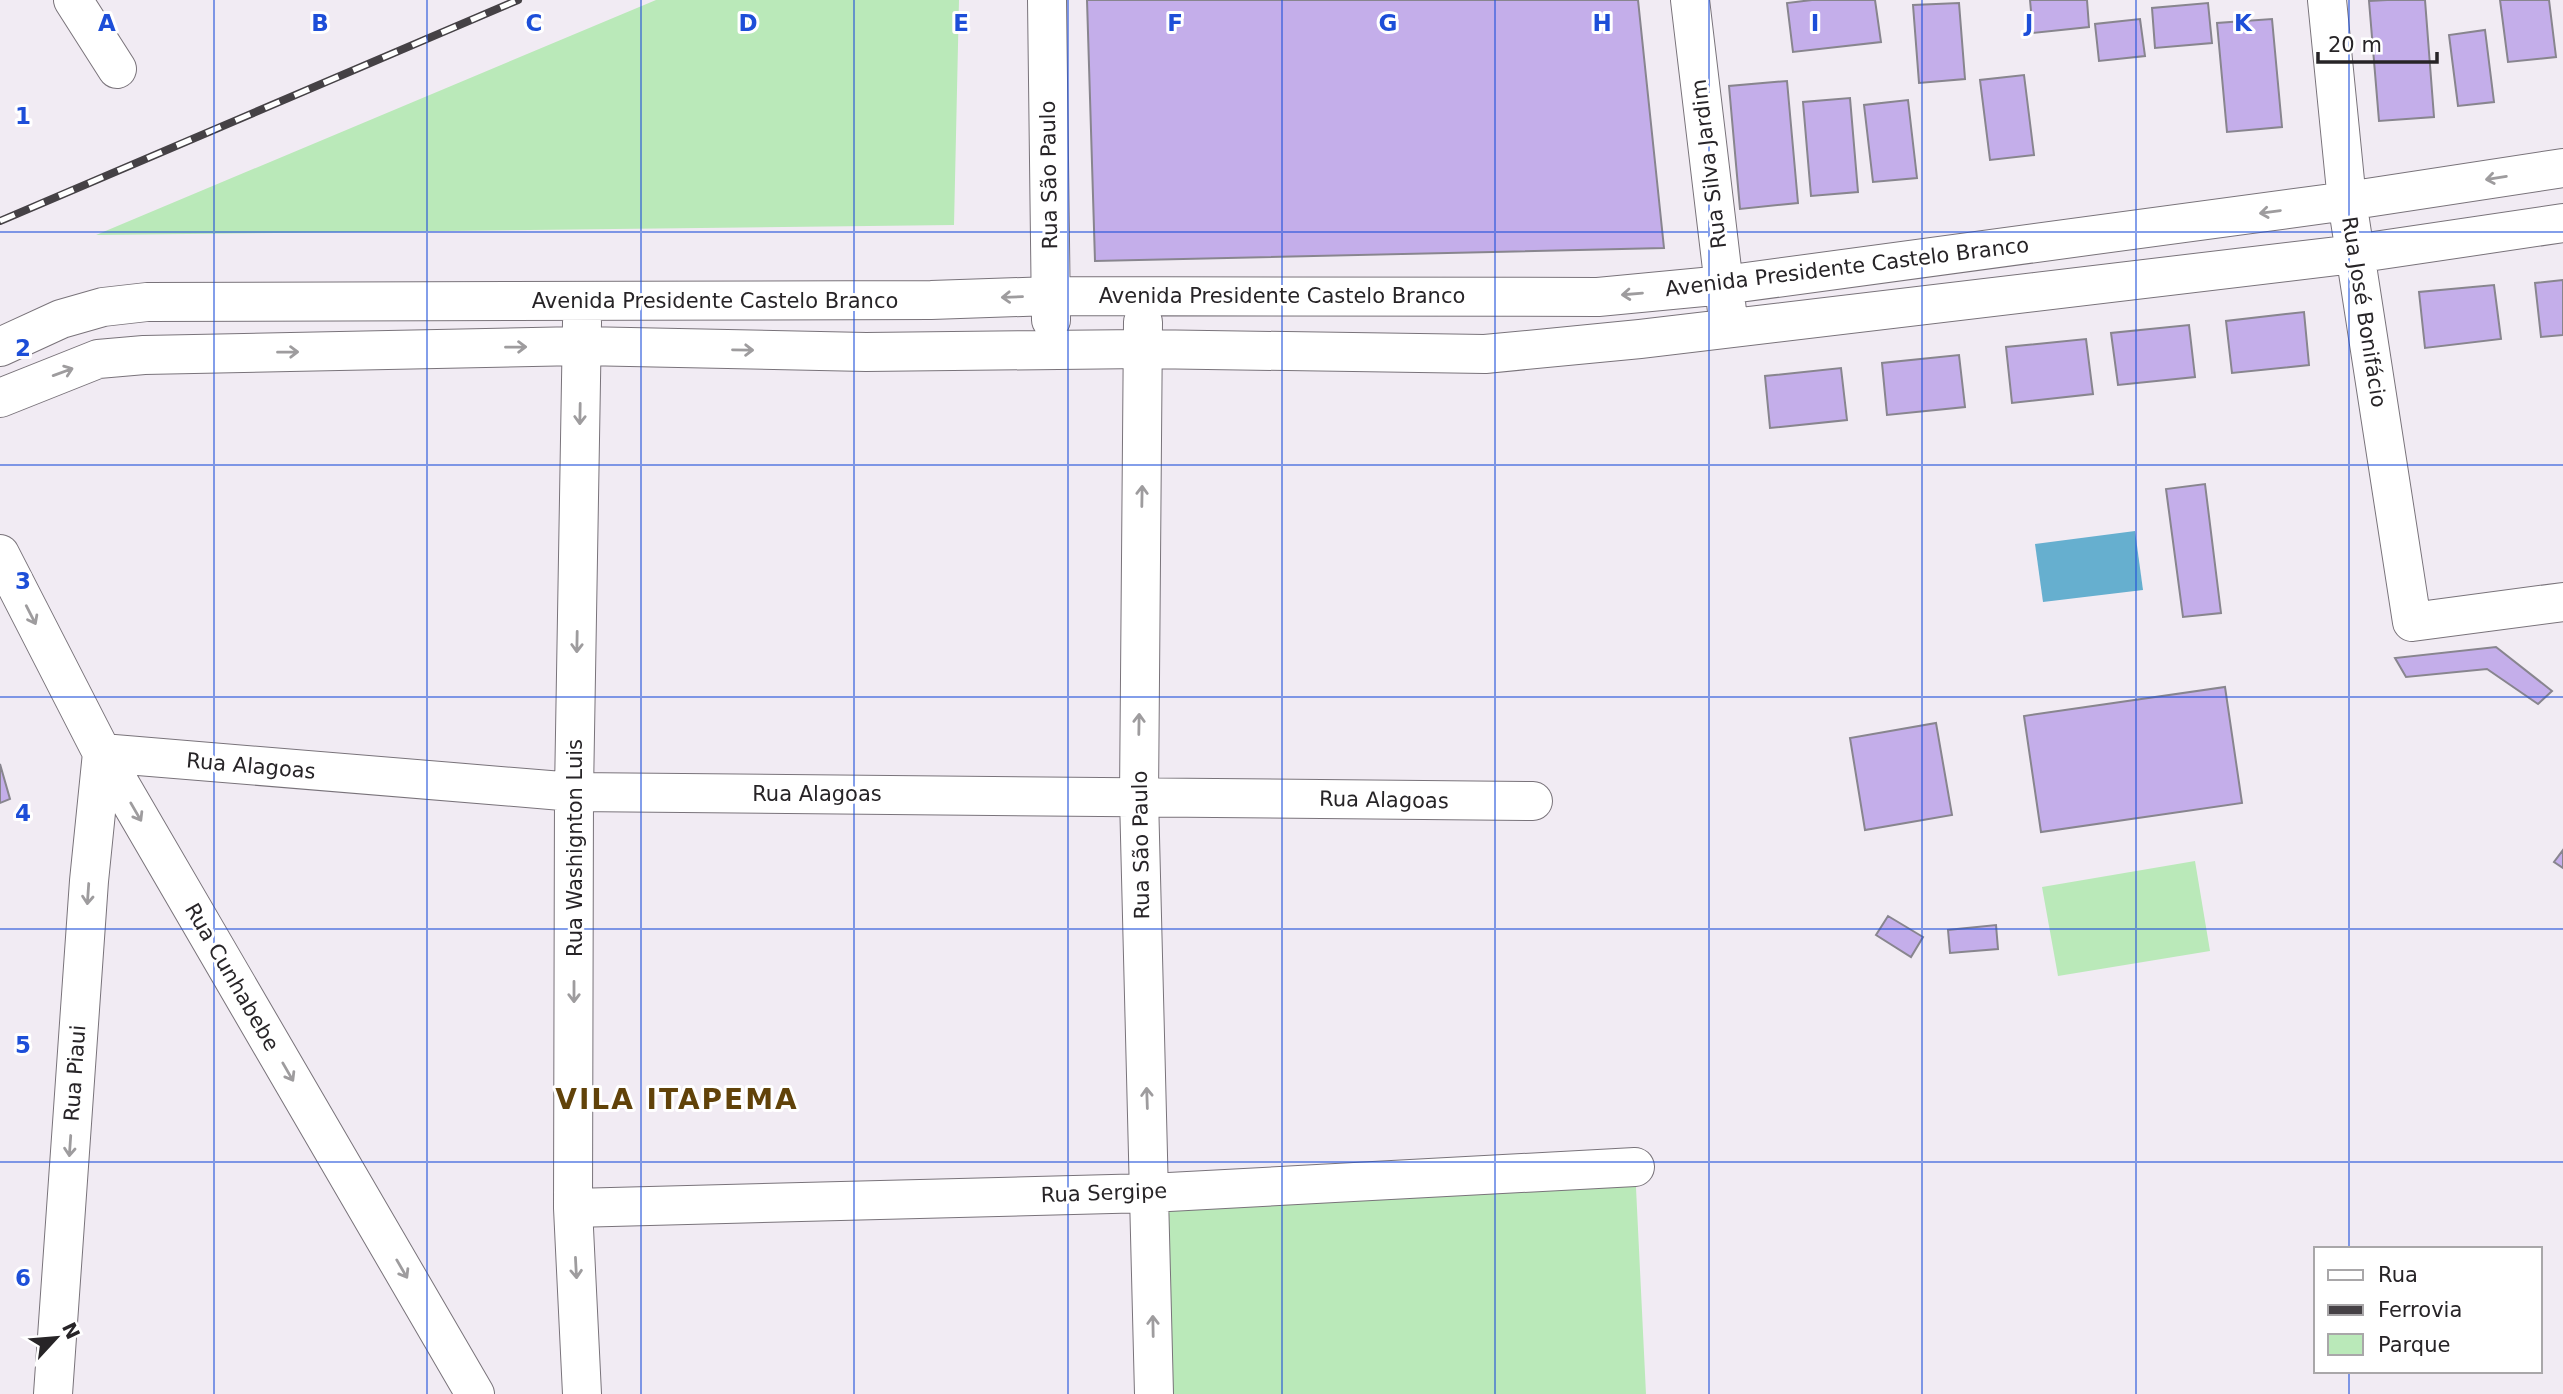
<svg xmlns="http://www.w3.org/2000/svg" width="2563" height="1394" viewBox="0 0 2563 1394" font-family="'DejaVu Sans',sans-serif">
	<rect width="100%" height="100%" fill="#f1ebf3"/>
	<path fill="#bae9b9" d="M 656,0 L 959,0 L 954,225 L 96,235 Z
		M 2195,861 L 2210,951 L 2058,976 L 2042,887 Z
		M 1635,1167 L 1646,1394 L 1154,1394 L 1149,1194 Z"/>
	<path fill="#66afcf" d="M 2135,531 L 2143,590 L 2043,602 L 2035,544 Z"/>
	<path fill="#c4aeea" stroke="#88858e" stroke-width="2" d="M 1087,0 L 1638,0 L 1664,248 L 1095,261 Z
		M 1812,0 L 1875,0 L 1881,42 L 1793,52 L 1787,3 Z
		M 2030,0 L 2087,0 L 2089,27 L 2033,33 Z
		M 2387,0 L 2425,0 L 2434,117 L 2379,121 L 2369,1 Z
		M 2500,0 L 2549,0 L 2556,57 L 2508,62 Z
		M 1959,3 L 1965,79 L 1919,83 L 1913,5 Z
		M 2208,3 L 2212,43 L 2155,48 L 2152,8 Z
		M 2140,19 L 2145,56 L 2099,61 L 2095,24 Z
		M 2272,19 L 2282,127 L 2227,132 L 2217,23 Z
		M 2485,30 L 2494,102 L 2458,106 L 2449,35 Z
		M 2024,75 L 2034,155 L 1990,160 L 1980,80 Z
		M 1787,81 L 1798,203 L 1740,209 L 1729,86 Z
		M 1850,98 L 1858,192 L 1811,196 L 1803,102 Z
		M 1908,100 L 1917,178 L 1873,182 L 1864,105 Z
		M 2563,280 L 2563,335 L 2541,337 L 2535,283 Z
		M 2494,285 L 2501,339 L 2425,348 L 2419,292 Z
		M 2304,312 L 2309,365 L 2232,373 L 2226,321 Z
		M 2189,325 L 2195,377 L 2118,385 L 2111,333 Z
		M 2086,339 L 2093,394 L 2012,403 L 2006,347 Z
		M 1959,355 L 1965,407 L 1887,415 L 1882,363 Z
		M 1841,368 L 1847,420 L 1770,428 L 1765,376 Z
		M 2205,484 L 2221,613 L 2183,617 L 2166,489 Z
		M 2496,647 L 2552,691 L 2538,704 L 2487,669 L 2406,677 L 2395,658 Z
		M 2225,687 L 2242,803 L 2041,832 L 2024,716 Z
		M 1936,723 L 1952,815 L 1865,830 L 1850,738 Z
		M 0,764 L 10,799 L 0,803 Z
		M 2563,850 L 2563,868 L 2554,862 Z
		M 1888,916 L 1923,937 L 1911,957 L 1876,935 Z
		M 1996,925 L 1998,949 L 1950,953 L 1948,930 Z"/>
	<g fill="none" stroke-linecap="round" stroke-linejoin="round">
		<defs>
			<path id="minor" d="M 73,0 L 117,69
				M 1047,0 L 1051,320
				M 1690,0 L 1727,311
				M 2327,0 L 2347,201 L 2412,622 L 2563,602
				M 582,322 L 574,792 L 573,1208 L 582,1394
				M 1143,322 L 1139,797 L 1154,1394
				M 0,347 L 61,319 L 103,307 L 147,302 L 931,300 L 1050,296 L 1598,297 L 1724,285 L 2347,201 L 2563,168
				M 0,398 L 98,359 L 144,355 L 581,346 L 866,352 L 1143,349 L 1485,354 L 1640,339 L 2354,254 L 2563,223
				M 0,554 L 102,753 L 475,1394
				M 102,753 L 574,792 L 1533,801
				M 573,1208 L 1150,1193 L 1635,1167
				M 53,1394 L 89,881 L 102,753"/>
		</defs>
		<use href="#minor" stroke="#79737a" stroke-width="40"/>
		<use href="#minor" stroke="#fff" stroke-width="38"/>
		<defs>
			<path id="rail" d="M 0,221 L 518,0"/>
		</defs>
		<use href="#rail" stroke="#454145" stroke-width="8"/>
		<use href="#rail" stroke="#fff" stroke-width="5" stroke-dasharray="16" stroke-linecap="butt"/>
	</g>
	<defs><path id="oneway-shaft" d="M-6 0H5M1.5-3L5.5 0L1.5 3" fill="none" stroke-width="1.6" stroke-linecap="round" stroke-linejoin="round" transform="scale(1.75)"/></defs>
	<g stroke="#9e9c9e">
		<use href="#oneway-shaft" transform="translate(2496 178) rotate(171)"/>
		<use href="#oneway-shaft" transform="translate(2270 212) rotate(172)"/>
		<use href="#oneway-shaft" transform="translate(1632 294) rotate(175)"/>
		<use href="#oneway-shaft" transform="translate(1012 297) rotate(178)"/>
		<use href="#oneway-shaft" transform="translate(516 347) rotate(-1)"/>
		<use href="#oneway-shaft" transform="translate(743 350) rotate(1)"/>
		<use href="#oneway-shaft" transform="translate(288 352) rotate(-1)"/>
		<use href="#oneway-shaft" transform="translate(63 372) rotate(-20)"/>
		<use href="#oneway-shaft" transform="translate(580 414) rotate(91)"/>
		<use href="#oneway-shaft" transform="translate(1142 496) rotate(-89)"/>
		<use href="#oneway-shaft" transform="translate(31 615) rotate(63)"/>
		<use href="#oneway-shaft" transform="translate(577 642) rotate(91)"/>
		<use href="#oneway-shaft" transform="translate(1139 724) rotate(-89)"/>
		<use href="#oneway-shaft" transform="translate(136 812) rotate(60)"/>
		<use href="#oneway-shaft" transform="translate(88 894) rotate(94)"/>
		<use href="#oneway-shaft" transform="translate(574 992) rotate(90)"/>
		<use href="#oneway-shaft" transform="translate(288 1072) rotate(60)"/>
		<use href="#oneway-shaft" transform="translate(1147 1098) rotate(-92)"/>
		<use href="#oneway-shaft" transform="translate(70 1146) rotate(94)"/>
		<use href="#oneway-shaft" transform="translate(576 1268) rotate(87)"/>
		<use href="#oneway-shaft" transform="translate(402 1269) rotate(60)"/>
		<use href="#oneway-shaft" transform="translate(1153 1326) rotate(-91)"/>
	</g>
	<path fill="none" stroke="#1d4ed8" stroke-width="2" stroke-opacity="0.55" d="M 214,0 L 214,1394M 427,0 L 427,1394M 641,0 L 641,1394M 854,0 L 854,1394M 1068,0 L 1068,1394M 1282,0 L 1282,1394M 1495,0 L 1495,1394M 1709,0 L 1709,1394M 1922,0 L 1922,1394M 2136,0 L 2136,1394M 2349,0 L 2349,1249M 0,232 L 2563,232M 0,465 L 2563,465M 0,697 L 2563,697M 0,929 L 2563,929M 0,1162 L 2563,1162M 2349,1371 L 2349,1394"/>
	<g text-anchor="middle" stroke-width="6" stroke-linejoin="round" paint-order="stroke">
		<g font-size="21" fill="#272427" stroke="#fff">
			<text transform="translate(1709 164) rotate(-97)" y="7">Rua Silva Jardim</text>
			<text transform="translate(1049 175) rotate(-91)" y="7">Rua São Paulo</text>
			<text transform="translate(1847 267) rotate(-7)" y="7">Avenida Presidente Castelo Branco</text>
			<text x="1282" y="303">Avenida Presidente Castelo Branco</text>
			<text x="715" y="308">Avenida Presidente Castelo Branco</text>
			<text transform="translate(2364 312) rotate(81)" y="7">Rua José Bonifácio</text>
			<text transform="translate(251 766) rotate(5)" y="7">Rua Alagoas</text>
			<text x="817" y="801">Rua Alagoas</text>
			<text transform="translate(1384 800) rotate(1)" y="7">Rua Alagoas</text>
			<text transform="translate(1141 845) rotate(-91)" y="7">Rua São Paulo</text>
			<text transform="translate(575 848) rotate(-90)" y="7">Rua Washignton Luis</text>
			<text transform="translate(232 977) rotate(60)" y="7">Rua Cunhabebe</text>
			<text transform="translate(75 1073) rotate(-86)" y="7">Rua Piaui</text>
			<text transform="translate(1104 1193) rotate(-2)" y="7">Rua Sergipe</text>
		</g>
		<g font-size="28" font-weight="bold" letter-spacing="2" fill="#614209" stroke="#fff">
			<text x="677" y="1109">VILA ITAPEMA</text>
		</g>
	</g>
	<g font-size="23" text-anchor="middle" font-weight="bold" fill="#1d4ed8" stroke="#fff" stroke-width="6" stroke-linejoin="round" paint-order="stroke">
		<text x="107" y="31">A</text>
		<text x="320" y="31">B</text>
		<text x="534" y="31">C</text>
		<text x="748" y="31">D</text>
		<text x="961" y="31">E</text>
		<text x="1175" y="31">F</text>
		<text x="1388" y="31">G</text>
		<text x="1602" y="31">H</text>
		<text x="1815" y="31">I</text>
		<text x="2029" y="31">J</text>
		<text x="2243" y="31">K</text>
		<text x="23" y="124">1</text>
		<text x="23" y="356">2</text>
		<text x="23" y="589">3</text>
		<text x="23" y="821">4</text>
		<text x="23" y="1053">5</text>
		<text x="23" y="1286">6</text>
	</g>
	<rect x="2314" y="1247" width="228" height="126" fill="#ffffff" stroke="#a9a7a9" stroke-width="2"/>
	<rect x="2328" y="1270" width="35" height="10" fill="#ffffff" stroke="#a9a7a9" stroke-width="2"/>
	<text x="2378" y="1282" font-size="21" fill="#272427">Rua</text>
	<rect x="2328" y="1305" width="35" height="10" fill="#454145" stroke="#a9a7a9" stroke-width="2"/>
	<text x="2378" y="1317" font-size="21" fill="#272427">Ferrovia</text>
	<rect x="2328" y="1334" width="35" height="21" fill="#bae9b9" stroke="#a9a7a9" stroke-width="2"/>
	<text x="2378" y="1352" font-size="21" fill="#272427">Parque</text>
	<g transform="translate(56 1338) rotate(64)" stroke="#ffffff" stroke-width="5" paint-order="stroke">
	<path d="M0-5L12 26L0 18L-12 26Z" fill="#272427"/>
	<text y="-10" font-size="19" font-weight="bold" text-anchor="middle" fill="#272427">N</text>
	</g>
	<path d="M2318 52v10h119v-10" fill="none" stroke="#272427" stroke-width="3.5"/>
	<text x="2328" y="52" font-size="21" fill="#272427" stroke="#ffffff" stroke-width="5" paint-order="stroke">20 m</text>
</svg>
